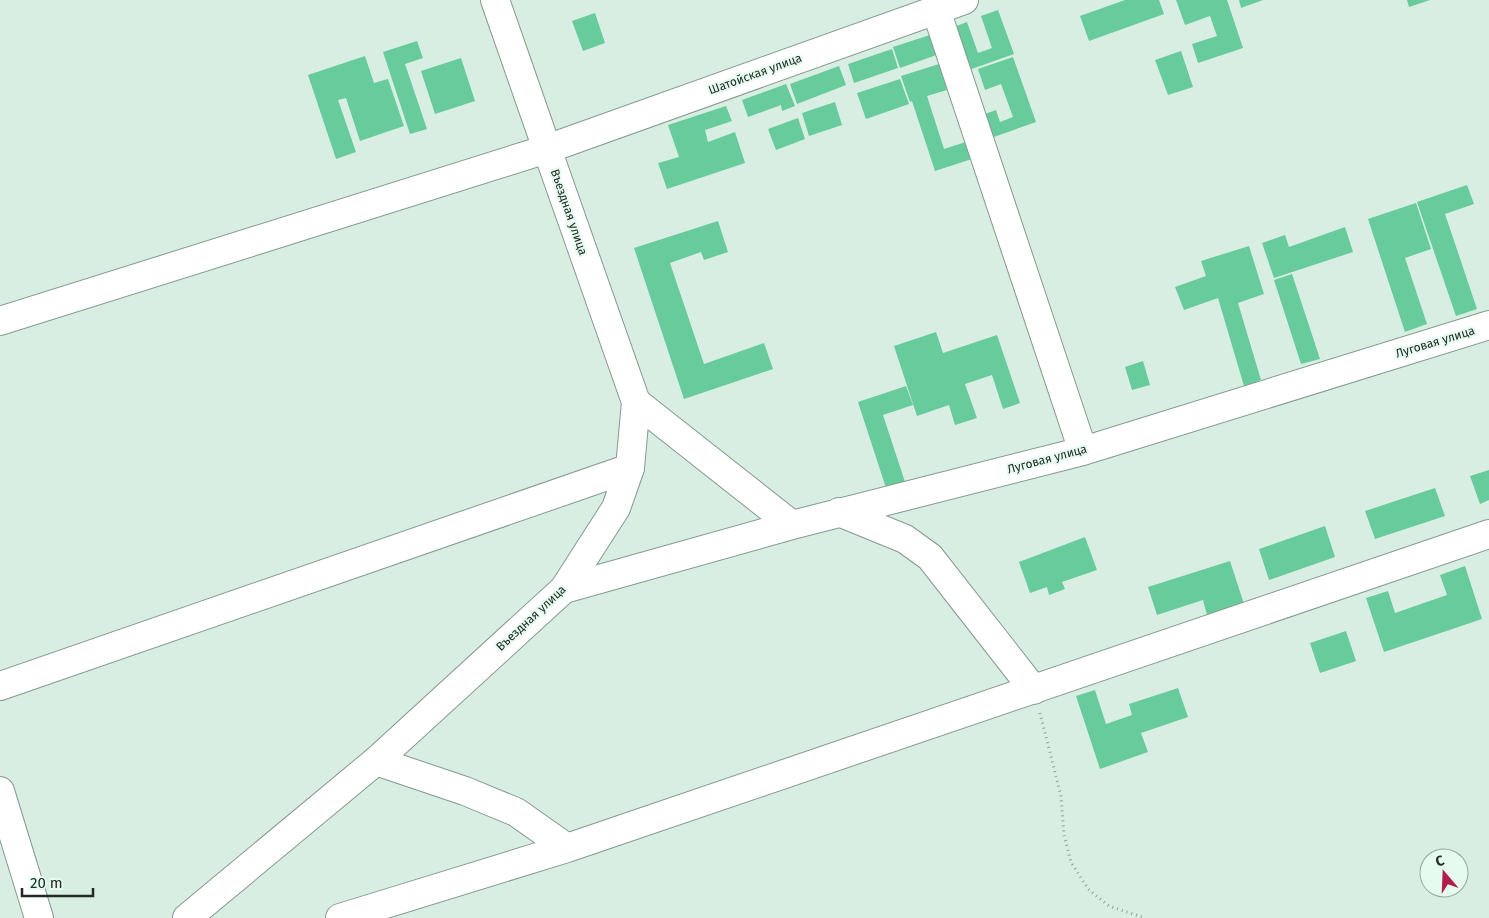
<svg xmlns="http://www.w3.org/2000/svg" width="1489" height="918" viewBox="0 0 1489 918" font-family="'Fira Sans',sans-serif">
	<rect width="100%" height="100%" fill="#d8eee2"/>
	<path fill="#67cb9c" d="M 1125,0 L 1159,0 L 1164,14 L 1089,41 L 1080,16 Z
		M 1176,0 L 1227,0 L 1243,48 L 1198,63 L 1192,44 L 1217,36 L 1210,16 L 1185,25 Z
		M 1239,0 L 1263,0 L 1241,8 Z
		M 1407,0 L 1430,0 L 1409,7 Z
		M 998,10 L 1014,54 L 966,71 L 951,28 L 967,22 L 978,53 L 992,48 L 981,16 Z
		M 595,13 L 605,43 L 583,51 L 572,21 Z
		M 936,33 L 942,53 L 900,68 L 893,47 Z
		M 417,41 L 423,58 L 405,64 L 427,129 L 410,134 L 383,52 Z
		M 892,49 L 898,68 L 854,83 L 848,64 Z
		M 1181,51 L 1193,87 L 1168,95 L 1155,60 Z
		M 365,56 L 374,83 L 388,79 L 404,126 L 360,141 L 346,98 L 338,100 L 356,152 L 336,159 L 308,75 Z
		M 1013,57 L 1036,122 L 991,138 L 982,115 L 996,110 L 1000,122 L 1013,117 L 1001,84 L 985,90 L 978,69 Z
		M 461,58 L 475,101 L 435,114 L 421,71 Z
		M 939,64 L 947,90 L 927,96 L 944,149 L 972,140 L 978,157 L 935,171 L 912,101 L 910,102 L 901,76 Z
		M 839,66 L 846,85 L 797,104 L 790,84 Z
		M 900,79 L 909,104 L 866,119 L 857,93 Z
		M 786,84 L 795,106 L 782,111 L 781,105 L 748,117 L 742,100 Z
		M 835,102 L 842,125 L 809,136 L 802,113 Z
		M 726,106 L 732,121 L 705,130 L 708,142 L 735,132 L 745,163 L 667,189 L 658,163 L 679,157 L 668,125 Z
		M 798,118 L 805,139 L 776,150 L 768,129 Z
		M 1467,185 L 1474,204 L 1445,214 L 1477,309 L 1456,316 L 1417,202 Z
		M 1416,203 L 1431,249 L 1405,258 L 1427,324 L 1405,332 L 1368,219 Z
		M 718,221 L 728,252 L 704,260 L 701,252 L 670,263 L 704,364 L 764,343 L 773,369 L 684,399 L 634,248 Z
		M 1345,227 L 1353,252 L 1274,278 L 1262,243 L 1285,235 L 1289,247 Z
		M 1249,246 L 1264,294 L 1238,303 L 1261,380 L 1244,386 L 1218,298 L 1184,310 L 1175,287 L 1206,276 L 1201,261 Z
		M 1292,274 L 1320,359 L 1301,364 L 1274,280 Z
		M 936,332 L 943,353 L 997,335 L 1020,403 L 1003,409 L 992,375 L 965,384 L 977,418 L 955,425 L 949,405 L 917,416 L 894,346 Z
		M 1143,361 L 1150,385 L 1132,390 L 1125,367 Z
		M 906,386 L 913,405 L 883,415 L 905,482 L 886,488 L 858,402 Z
		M 1489,470 L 1489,500 L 1480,504 L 1470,476 Z
		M 1435,488 L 1445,516 L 1375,539 L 1365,511 Z
		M 1325,526 L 1335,557 L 1269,580 L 1259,549 Z
		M 1085,537 L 1097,570 L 1062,582 L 1065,589 L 1049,595 L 1047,587 L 1030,593 L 1019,562 Z
		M 1230,561 L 1244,604 L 1207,615 L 1203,600 L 1157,615 L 1148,587 Z
		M 1465,566 L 1482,619 L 1384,652 L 1366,598 L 1388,591 L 1395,613 L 1447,595 L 1440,575 Z
		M 1346,631 L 1356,661 L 1320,673 L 1310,643 Z
		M 1178,688 L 1188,717 L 1141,733 L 1148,752 L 1100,769 L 1076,696 L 1095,690 L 1106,724 L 1132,715 L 1129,704 Z"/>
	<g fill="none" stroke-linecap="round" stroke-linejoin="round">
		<defs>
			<path id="minor" d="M 936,10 L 1083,451
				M 0,321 L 547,149 L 495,0
				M 636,402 L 792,525 L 1083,451 L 1489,325
				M 839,512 L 905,539 L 930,557 L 1034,690
				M 564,589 L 792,525
				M 0,686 L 630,468
				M 376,761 L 465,791 L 516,812 L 567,848
				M 0,791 L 39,918
				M 340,918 L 567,848 L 1489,534"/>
			<path id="tertiary" d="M 187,918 L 376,761 L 564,589 L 616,508 L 630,468 L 636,402 L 547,149 L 964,0"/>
		</defs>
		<use href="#minor" stroke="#859a8e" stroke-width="30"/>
		<use href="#tertiary" stroke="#859a8e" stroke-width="30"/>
		<path stroke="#91a299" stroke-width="3" stroke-dasharray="1 4" stroke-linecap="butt" d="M 1040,713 L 1061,796 L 1064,835 L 1071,862 L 1088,889 L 1109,906 L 1145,918"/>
		<use href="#minor" stroke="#fff" stroke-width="28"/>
		<use href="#tertiary" stroke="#fff" stroke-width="28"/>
	</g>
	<g text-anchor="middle" stroke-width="4" stroke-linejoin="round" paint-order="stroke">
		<g font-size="12" fill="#222a26" stroke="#e5fbef">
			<text transform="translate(755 74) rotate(-20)" y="4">Шатойская улица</text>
			<text transform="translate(569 212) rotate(71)" y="4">Въездная улица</text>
			<text transform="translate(1435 342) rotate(-17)" y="4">Луговая улица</text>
			<text transform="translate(1047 459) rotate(-15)" y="4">Луговая улица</text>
			<text transform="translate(531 618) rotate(-43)" y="4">Въездная улица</text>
		</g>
	</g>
	<g transform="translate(1444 873) rotate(341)"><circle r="24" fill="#e5fbef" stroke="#97a79f"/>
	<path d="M0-4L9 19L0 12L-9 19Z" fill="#b11f49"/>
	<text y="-8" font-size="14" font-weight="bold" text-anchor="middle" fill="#222a26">С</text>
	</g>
	<path d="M22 888v8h71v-8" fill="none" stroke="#222a26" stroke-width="2.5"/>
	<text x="30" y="888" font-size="15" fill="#222a26" stroke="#e5fbef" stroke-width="4" paint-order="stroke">20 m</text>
</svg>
